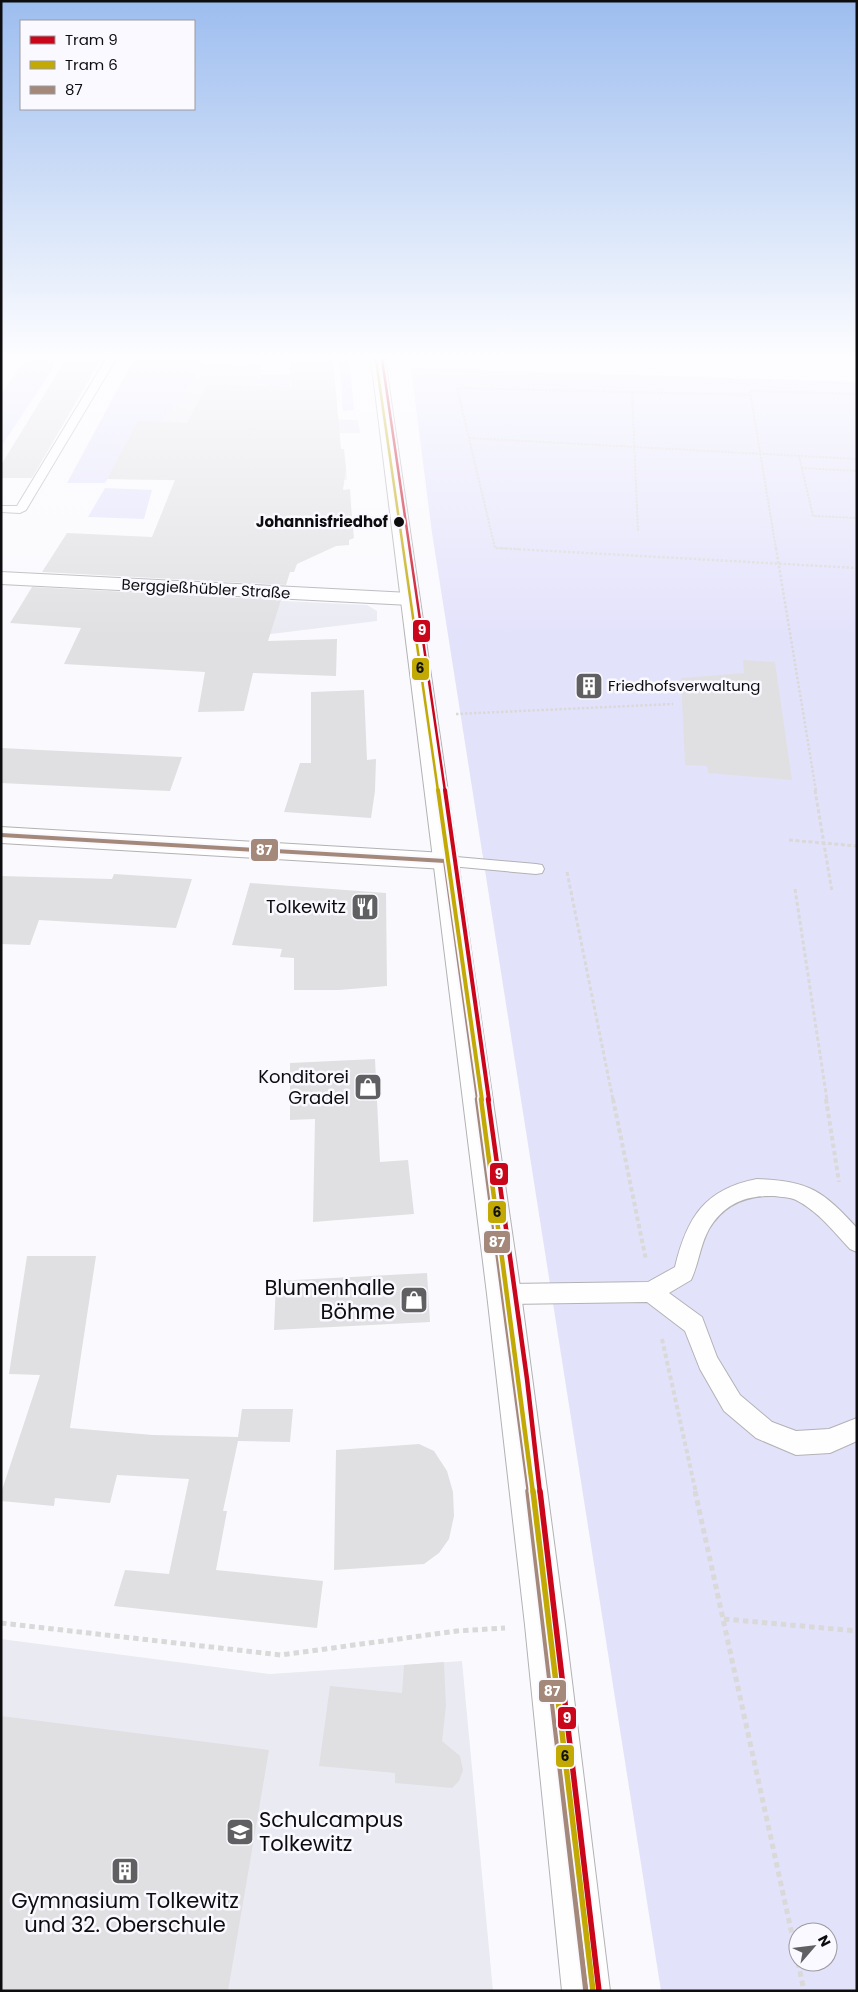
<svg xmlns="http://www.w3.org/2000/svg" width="858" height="1992" viewBox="0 0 858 1992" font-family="Poppins,sans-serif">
	<rect width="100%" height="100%" fill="#fafafe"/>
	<path fill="#eaeaf3" d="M 206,362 L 262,363 L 260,381 L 267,381 L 260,417 L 358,420 L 360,433 L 324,433 L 346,467 L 347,480 L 269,482 L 107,479 L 114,466 L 160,422 L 190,386 Z
		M 181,596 L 367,605 L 377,611 L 377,621 L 255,636 Z
		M 1,1639 L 270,1674 L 462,1661 L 493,1991 L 1,1991 Z"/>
	<path fill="#e3e2fb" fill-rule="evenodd" d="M 26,359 L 59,359 L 1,447 L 1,394 Z
		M 134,359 L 201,359 L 206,362 C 192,383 177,405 159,423 C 140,443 118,459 105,483 L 67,483 Z
		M 339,359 L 349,359 L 354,410 L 343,411 Z
		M 411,368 L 857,382 L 857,1991 L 661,1991 L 432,533 ZM 798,1932 L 828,1932 L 828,1962 L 798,1962 Z
		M 290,374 L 290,392 L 265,392 L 267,381 L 260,381 L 261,375 Z
		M 105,488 L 152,490 L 144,519 L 88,517 Z"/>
	<path fill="#e0e0e2" d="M 66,359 L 101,359 L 32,478 L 1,478 L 1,465 Z
		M 289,359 L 333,359 L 341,449 L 344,449 L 346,468 L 343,490 L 350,489 L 351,505 L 354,538 L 349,540 L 349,545 L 336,546 L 297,564 L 294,572 L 290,572 L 286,585 L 42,572 L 67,533 L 152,537 L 175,480 L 107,479 L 138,421 L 187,423 L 208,384 L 291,387 Z
		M 32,587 L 281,600 L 268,641 L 337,639 L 336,676 L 253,673 L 244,711 L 198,712 L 205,672 L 64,664 L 81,628 L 10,623 Z
		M 743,660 L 775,662 L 792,780 L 708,773 L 707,766 L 685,765 L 681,678 L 744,673 Z
		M 364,690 L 367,760 L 376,759 L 375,791 L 371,818 L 284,812 L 300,763 L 311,763 L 311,692 Z
		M 1,748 L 182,757 L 170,791 L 144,790 L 1,783 Z
		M 114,874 L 192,879 L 176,928 L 39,920 L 30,945 L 1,944 L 1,876 L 112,879 Z
		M 250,883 L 386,893 L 387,986 L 339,990 L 294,990 L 294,958 L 280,957 L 282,949 L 232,945 Z
		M 375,1059 L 380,1162 L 408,1160 L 414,1214 L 313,1222 L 315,1119 L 290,1120 L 290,1063 Z
		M 27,1256 L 96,1256 L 70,1428 L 153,1435 L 238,1437 L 242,1409 L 293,1409 L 290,1442 L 238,1441 L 223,1511 L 227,1511 L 216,1570 L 323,1581 L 317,1628 L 114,1606 L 125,1570 L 169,1574 L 189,1479 L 117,1475 L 110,1503 L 55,1498 L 54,1506 L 1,1501 L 1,1493 L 40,1375 L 9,1374 Z
		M 427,1273 L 430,1322 L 274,1330 L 276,1281 Z
		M 419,1444 L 434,1451 L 447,1471 L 453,1492 L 454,1516 L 449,1539 L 439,1553 L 424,1564 L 334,1570 L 336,1450 Z
		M 444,1662 L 446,1706 L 442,1741 L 460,1756 L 463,1770 L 459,1781 L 452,1788 L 395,1783 L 395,1773 L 319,1766 L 330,1686 L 402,1693 L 404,1665 Z
		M 1,1716 L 269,1750 L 228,1991 L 1,1991 Z"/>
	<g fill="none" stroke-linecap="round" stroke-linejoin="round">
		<defs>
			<path id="service" d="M 106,359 L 116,359 L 26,510 L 20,513 L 1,512 L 1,506 L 17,506 Z
				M 445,856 L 536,864 L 542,865 L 544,869 L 542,873 L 536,874 L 439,865 L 437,861 L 439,857 Z
				M 757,1179 C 809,1181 822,1190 857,1228 L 857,1252 L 850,1249 C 834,1232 818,1211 796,1200 C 790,1197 781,1197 774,1196 C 746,1195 724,1204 709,1229 C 700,1245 699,1263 691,1280 L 669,1293 L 702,1317 L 717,1357 L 740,1395 L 772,1422 L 796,1431 L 829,1429 L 857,1418 L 857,1441 L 830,1453 L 796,1455 L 756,1438 L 724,1411 L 700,1369 L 685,1331 L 647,1302 L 504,1304 L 496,1301 L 493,1294 L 496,1287 L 504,1284 L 648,1282 L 675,1267 C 687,1217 705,1189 757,1179 Z"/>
			<path id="minor" d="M 1,572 L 410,593 L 417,595 L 420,599 L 417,603 L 410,605 L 1,584 Z
				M 1,827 L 445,853 L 454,855 L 457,861 L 454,867 L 445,869 L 1,843 Z"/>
			<path id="secondary" d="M 371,359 L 385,359 L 521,1294 L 565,1625 L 610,1991 L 562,1991 L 525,1625 L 487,1294 Z"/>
		</defs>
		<use href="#service" stroke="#b2b2b5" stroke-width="2"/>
		<use href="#minor" stroke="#b2b2b5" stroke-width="2"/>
		<use href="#secondary" stroke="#b2b2b5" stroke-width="2"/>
		<path stroke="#d9d9d9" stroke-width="2" stroke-dasharray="2.5 1" stroke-linecap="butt" d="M 525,359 L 545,361
			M 632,392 L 638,532
			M 469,438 L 857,459
			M 799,456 L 813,516 L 857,518
			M 801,468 L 857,471
			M 519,549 L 495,548 L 457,388 L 750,395
			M 776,549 L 750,391 L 857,394"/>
		<path stroke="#d9d9d9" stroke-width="2.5" stroke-dasharray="2.5 2" stroke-linecap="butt" d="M 496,548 L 857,568
			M 776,548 L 816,791
			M 456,714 L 673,704"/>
		<path stroke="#d9d9d9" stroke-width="3" stroke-dasharray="4 2.5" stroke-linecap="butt" d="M 815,790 L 832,892
			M 789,840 L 857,846
			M 567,872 L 613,1100
			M 795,889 L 827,1100"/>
		<path stroke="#d9d9d9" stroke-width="4" stroke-dasharray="4.5 3" stroke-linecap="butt" d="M 613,1099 L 646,1260
			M 826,1099 L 839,1182
			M 662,1339 L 696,1493"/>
		<path stroke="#d9d9d9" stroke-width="5" stroke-dasharray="5.5 4" stroke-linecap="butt" d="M 695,1491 L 798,1962
			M 724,1619 L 857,1631
			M 1,1623 L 281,1655 L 457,1631 L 505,1628
			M 798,1962 L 804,1991"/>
		<use href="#service" fill="#fefeff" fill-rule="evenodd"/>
		<use href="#minor" fill="#fefeff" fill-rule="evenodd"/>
		<use href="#secondary" fill="#fefeff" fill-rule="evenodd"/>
		<defs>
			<path id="bus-1-far2" d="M 1,835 L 445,861 L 478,1100"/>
			<path id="bus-1-far1" d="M 477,1099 L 529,1493"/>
			<path id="bus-1" d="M 528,1491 L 586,1991"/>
		</defs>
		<use href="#bus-1-far2" stroke="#f9f9ff" stroke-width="8"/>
		<use href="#bus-1-far1" stroke="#f9f9ff" stroke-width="8"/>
		<use href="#bus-1" stroke="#f9f9ff" stroke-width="9"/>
		<use href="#bus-1-far2" stroke="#a4897a" stroke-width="4"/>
		<use href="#bus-1-far1" stroke="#a4897a" stroke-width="4.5"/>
		<use href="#bus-1" stroke="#a4897a" stroke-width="5.5"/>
		<defs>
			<path id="tram-1-far3" d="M 382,359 L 445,791"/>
			<path id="tram-1-far2" d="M 445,790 L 489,1100"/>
			<path id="tram-1-far1" d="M 488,1099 L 527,1379 L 540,1493"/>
			<path id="tram-1" d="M 540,1491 L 599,1991"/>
			<path id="tram-2-far3" d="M 376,360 L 438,791"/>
			<path id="tram-2-far2" d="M 438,790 L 482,1100"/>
			<path id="tram-2-far1" d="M 481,1099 L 533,1493"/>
			<path id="tram-2" d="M 533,1491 L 593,1991"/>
		</defs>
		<use href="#tram-1-far3" stroke="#f9f9ff" stroke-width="5"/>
		<use href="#tram-1-far2" stroke="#f9f9ff" stroke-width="8"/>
		<use href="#tram-1-far1" stroke="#f9f9ff" stroke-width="8"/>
		<use href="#tram-1" stroke="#f9f9ff" stroke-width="9"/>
		<use href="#tram-2-far3" stroke="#f9f9ff" stroke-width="5"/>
		<use href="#tram-2-far2" stroke="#f9f9ff" stroke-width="8"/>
		<use href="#tram-2-far1" stroke="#f9f9ff" stroke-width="8"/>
		<use href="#tram-2" stroke="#f9f9ff" stroke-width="9"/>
		<use href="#tram-1-far3" stroke="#c9061a" stroke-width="2.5"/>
		<use href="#tram-1-far2" stroke="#c9061a" stroke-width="4"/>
		<use href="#tram-1-far1" stroke="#c9061a" stroke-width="4.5"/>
		<use href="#tram-1" stroke="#c9061a" stroke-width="5.5"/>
		<use href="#tram-2-far3" stroke="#c2a904" stroke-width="2.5"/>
		<use href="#tram-2-far2" stroke="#c2a904" stroke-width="4"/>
		<use href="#tram-2-far1" stroke="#c2a904" stroke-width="4.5"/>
		<use href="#tram-2" stroke="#c2a904" stroke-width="5.5"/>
	</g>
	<linearGradient id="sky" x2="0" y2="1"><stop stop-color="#9dbdef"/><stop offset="0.56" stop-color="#fdfdff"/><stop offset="1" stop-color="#fdfdff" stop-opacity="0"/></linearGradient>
	<rect width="858" height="637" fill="url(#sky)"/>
	<defs>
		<symbol id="building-square" viewBox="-11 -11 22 22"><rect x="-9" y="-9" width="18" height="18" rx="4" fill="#606063" stroke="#f9f9ff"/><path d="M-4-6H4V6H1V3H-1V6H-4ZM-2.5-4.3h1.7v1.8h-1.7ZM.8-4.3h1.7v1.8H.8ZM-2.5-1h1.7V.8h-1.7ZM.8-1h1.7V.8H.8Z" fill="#fff"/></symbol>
		<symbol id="restaurant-square" viewBox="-11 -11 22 22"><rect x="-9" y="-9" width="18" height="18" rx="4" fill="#606063" stroke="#f9f9ff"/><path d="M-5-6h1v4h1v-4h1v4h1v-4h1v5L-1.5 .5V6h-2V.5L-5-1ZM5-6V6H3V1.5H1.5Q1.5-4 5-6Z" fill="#fff"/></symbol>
		<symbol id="shop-square" viewBox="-11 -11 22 22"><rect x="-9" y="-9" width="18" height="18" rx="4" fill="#606063" stroke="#f9f9ff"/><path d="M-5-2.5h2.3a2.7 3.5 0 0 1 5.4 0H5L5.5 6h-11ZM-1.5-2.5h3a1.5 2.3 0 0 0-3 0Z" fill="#fff"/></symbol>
		<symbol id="school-square" viewBox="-11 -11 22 22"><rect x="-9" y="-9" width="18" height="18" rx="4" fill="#606063" stroke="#f9f9ff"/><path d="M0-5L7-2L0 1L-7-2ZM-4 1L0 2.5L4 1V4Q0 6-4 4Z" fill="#fff"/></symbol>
	</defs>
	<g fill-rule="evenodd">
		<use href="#building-square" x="573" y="670" width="32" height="32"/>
		<use href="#restaurant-square" x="349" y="891" width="32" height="32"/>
		<use href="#shop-square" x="352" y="1071" width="32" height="32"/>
		<use href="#shop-square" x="398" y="1284" width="32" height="32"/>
		<use href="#school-square" x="224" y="1816" width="32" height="32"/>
		<use href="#building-square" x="109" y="1855" width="32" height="32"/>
	</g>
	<circle fill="#0d0d0f" stroke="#f9f9ff" stroke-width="2" cx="399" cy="522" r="6"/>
	<g text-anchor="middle" stroke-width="5" stroke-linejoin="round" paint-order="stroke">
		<g font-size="15" font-weight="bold" fill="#0d0d0f" stroke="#f9f9ff" text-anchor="end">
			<text x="388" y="527">Johannisfriedhof</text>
		</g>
		<g font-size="15" fill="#0d0d0f" stroke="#f9f9ff">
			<text transform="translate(206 589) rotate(3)" y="5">Berggießhübler Straße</text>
		</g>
		<g font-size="15" fill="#0d0d0f" stroke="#f9f9ff" text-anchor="start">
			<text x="608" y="691">Friedhofsverwaltung</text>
		</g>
		<g font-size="18" fill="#0d0d0f" stroke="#f9f9ff" text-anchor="end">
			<text x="346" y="913">Tolkewitz</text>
			<text x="349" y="1083">Konditorei<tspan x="349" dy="21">Gradel</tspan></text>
		</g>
		<g font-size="21" fill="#0d0d0f" stroke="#f9f9ff" text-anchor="end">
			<text x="395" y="1295">Blumenhalle<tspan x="395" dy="24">Böhme</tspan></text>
			<text x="259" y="1827" text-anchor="start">Schulcampus<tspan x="259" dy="24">Tolkewitz</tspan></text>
			<text x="125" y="1908" text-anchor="middle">Gymnasium Tolkewitz<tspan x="125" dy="24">und 32. Oberschule</tspan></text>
		</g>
	</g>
	<g stroke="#f9f9ff" stroke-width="2">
		<rect x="412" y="619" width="19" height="24" rx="5" fill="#c9061a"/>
		<rect x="411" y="657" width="19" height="24" rx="5" fill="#c2a904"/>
		<rect x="250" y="838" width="29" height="24" rx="5" fill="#a4897a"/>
		<rect x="489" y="1162" width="20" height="24" rx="5" fill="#c9061a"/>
		<rect x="487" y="1200" width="20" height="24" rx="5" fill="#c2a904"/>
		<rect x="483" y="1230" width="28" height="24" rx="5" fill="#a4897a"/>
		<rect x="538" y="1679" width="29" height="24" rx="5" fill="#a4897a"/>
		<rect x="557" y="1706" width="20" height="24" rx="5" fill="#c9061a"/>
		<rect x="555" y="1744" width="20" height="24" rx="5" fill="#c2a904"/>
	</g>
	<g font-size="14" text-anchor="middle" font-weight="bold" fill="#fff">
		<text x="422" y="635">9</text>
		<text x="264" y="855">87</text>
		<text x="499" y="1179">9</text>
		<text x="497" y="1247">87</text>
		<text x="552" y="1696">87</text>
		<text x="567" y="1723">9</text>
	</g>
	<g font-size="14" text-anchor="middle" font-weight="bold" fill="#111">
		<text x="420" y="673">6</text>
		<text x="497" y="1217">6</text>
		<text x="565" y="1761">6</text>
	</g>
	<rect width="858" height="1992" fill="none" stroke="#0d0d0f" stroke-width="5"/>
	<rect x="20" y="20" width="175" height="90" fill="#f9f9ff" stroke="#9b9b9f"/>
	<rect x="30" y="36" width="25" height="8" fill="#c9061a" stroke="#9b9b9f"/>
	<text x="65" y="45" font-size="15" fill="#0d0d0f">Tram 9</text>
	<rect x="30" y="61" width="25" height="8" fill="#c2a904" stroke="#9b9b9f"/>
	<text x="65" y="70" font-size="15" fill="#0d0d0f">Tram 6</text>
	<rect x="30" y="86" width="25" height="8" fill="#a4897a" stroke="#9b9b9f"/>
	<text x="65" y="95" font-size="15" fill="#0d0d0f">87</text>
	<g transform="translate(813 1947) rotate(62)"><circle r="24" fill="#f9f9ff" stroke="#9b9b9f"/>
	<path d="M0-4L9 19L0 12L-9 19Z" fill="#606063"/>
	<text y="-8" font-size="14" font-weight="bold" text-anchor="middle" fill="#0d0d0f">N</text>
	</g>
</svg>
